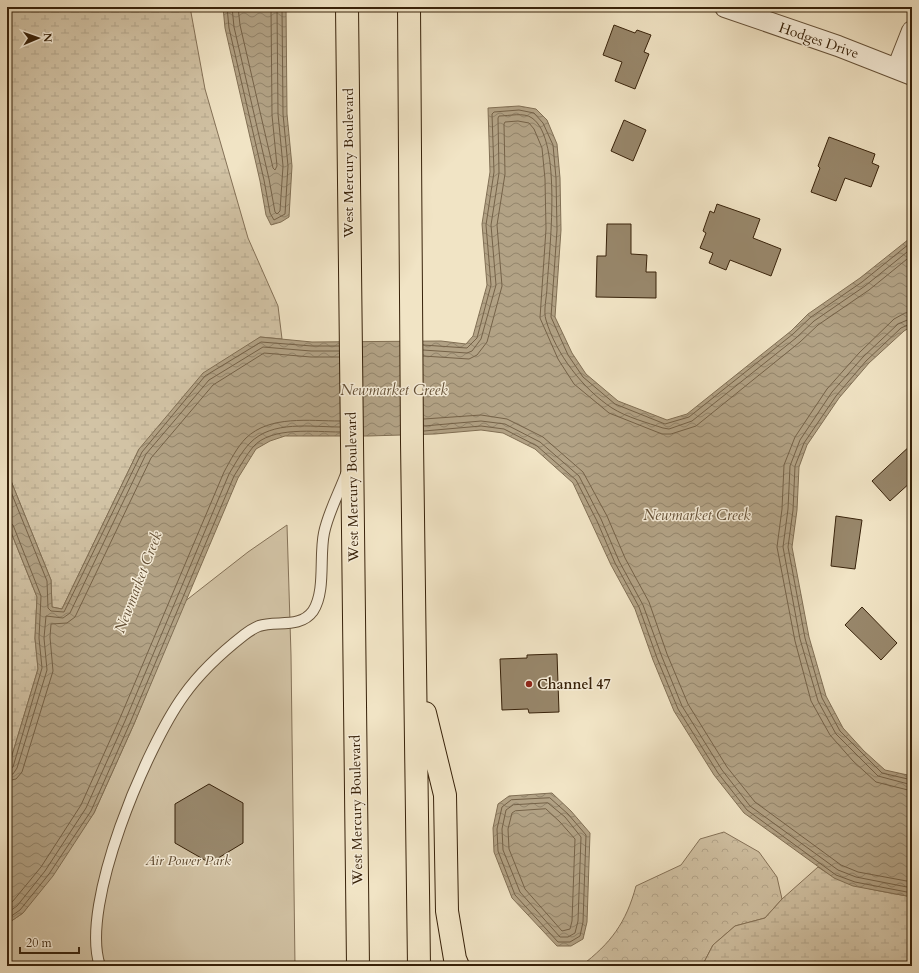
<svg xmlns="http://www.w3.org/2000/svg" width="919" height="973" viewBox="0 0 919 973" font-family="Cardo,serif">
	<defs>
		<pattern id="forest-crowns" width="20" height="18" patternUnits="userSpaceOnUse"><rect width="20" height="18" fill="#d2c3a5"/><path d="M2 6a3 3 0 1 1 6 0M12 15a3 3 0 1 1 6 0" fill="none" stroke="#b5a78d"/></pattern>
		<pattern id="wetland-marsh" width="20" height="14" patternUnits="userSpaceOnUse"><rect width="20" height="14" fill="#d2c3a5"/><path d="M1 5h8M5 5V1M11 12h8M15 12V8" fill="none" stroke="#b5a78d"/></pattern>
		<pattern id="water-waves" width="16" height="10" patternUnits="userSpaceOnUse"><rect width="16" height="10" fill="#b2a285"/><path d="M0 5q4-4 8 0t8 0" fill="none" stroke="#92846b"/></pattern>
	</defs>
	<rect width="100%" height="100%" fill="#f1e4c5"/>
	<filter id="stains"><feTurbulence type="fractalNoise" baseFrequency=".005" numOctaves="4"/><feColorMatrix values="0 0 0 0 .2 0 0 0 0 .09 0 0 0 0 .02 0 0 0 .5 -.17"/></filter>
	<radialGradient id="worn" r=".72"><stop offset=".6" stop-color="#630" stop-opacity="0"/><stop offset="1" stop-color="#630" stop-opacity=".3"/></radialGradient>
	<path fill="url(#forest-crowns)" stroke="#857258" d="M 724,832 L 759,852 L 777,877 L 782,899 L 765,918 L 735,926 L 713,945 L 702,966 L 581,966 C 611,943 626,923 636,886 L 681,865 L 700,839 Z"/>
	<path fill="url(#wetland-marsh)" stroke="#857258" d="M 7,7 L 190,7 L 205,89 L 248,238 L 278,306 L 282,339 L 260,337 L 139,449 L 62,609 L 52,607 L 51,580 L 7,471 Z
		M 7,522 L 37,597 L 35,638 L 38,669 L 7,772 Z
		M 818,867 C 848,888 877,890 912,897 L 912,966 L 702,966 L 713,945 L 735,926 L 765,918 L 782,899 Z"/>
	<path fill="#d2c3a5" stroke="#857258" d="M 287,525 L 291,655 L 295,966 L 7,966 L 7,924 L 23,913 L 94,813 L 134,724 L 184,602 L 248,552 Z"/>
	<path fill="url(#water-waves)" stroke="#816f54" d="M 223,7 L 286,7 L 287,114 L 292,166 L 289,217 L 281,222 L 271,225 L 266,215 L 260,181 L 225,28 Z
		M 519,106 L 536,109 L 547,120 L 557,144 L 560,178 L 561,230 L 555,317 L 572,353 L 586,374 L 618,401 L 667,420 L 687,414 L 791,331 L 808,314 L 860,278 L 909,239 L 912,240 L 912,326 L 904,331 L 869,363 L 839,398 L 807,445 L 799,467 L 797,510 L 792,547 L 809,637 L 826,696 L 843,728 L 864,751 L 885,770 L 912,776 L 912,897 L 853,886 L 834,878 L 744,813 L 714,775 L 674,711 L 653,660 L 635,609 L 611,565 L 573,483 L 535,449 L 503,433 L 481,430 L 435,434 L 368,436 L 285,436 L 270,441 L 256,449 L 238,478 L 134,724 L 94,813 L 53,876 L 23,913 L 7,924 L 7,772 L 38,669 L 35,638 L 37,597 L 7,522 L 7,471 L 51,580 L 52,607 L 62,609 L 139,449 L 203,373 L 260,337 L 312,342 L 441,341 L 466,344 L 473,336 L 487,285 L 482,224 L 490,172 L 488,108 Z
		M 552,793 L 571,811 L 590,833 L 587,922 L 583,939 L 571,946 L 557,946 L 512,898 L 494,852 L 493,828 L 498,804 L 509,796 Z"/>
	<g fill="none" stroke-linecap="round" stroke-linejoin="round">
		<path stroke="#756248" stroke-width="1" d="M 227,7 L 229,28 L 264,180 L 270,213 L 274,220 L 285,214 L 288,166 L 283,114 L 282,7
			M 232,7 L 234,27 L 269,179 L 275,212 L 277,214 L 280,211 L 283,166 L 278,114 L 277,7
			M 238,7 L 240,25 L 273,168 L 275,170 L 277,166 L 272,115 L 271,7
			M 912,312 L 905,313 L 894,319 L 859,353 L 827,389 L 795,437 L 784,465 L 782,509 L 777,547 L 795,641 L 811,701 L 830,735 L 853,761 L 876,782 L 912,791
			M 912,318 L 898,324 L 863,357 L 832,392 L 800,440 L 790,466 L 788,509 L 783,547 L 800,639 L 818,701 L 836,734 L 878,776 L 912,785
			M 912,323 L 901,328 L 866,361 L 836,396 L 804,443 L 795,466 L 793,510 L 788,547 L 805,638 L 822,698 L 840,731 L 882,773 L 912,780
			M 423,345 L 467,348 L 477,338 L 491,285 L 486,225 L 494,172 L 492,114 L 494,112 L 519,110 L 534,113 L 543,123 L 553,145 L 556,178 L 557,230 L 551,317 L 568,355 L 583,377 L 615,404 L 665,424 L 689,417 L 793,334 L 811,317 L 862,282 L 909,244 L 912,243
			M 423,350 L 467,353 L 472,351 L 481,339 L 496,285 L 491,225 L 499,173 L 498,118 L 499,116 C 509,116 524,112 532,118 C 563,139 549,253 547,287 C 547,296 543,311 546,320 C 556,354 583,389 612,408 C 626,417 648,423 663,428 L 669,429 L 692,421 L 796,338 L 814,321 L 865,286 L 912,248
			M 423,356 L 469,359 L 477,355 L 487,342 L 502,286 L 497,225 L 505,174 L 504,124 L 505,122 L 518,121 L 529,123 L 534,129 L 542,148 L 545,179 L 546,229 L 540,318 L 558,359 L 574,384 L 609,413 L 662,434 L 671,434 L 696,426 L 800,342 L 818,325 L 869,290 L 912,255
			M 424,419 L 481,415 L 507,419 L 543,437 L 583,472 L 607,516 L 625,558 L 649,602 L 667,654 L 688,704 L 727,767 L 755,802 L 841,865 L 858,872 L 912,882
			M 424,426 L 481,421 L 505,424 L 540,442 L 579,476 L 601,519 L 619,561 L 643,605 L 662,657 L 682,706 L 722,770 L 750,806 L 838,870 L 856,877 L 912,888
			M 424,431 L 481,426 L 504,429 L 537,446 L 576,480 L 597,521 L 615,563 L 639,607 L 657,658 L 678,709 L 718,773 L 747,810 L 836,875 L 855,882 L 912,893
			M 7,482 L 47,581 L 48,608 L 51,611 L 64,612 L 142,452 L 205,376 L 261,342 L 312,346 L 339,346
			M 7,522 L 13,525 L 41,596 L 39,638 L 42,668 L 13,767 L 7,770
			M 7,775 L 13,774 L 17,768 L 47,670 L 44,638 L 46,616 L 63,618 L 70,613 L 146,454 L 209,380 L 263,347 L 311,351 L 339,351
			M 7,781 L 16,779 L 22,772 L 53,671 L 50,637 L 51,624 L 67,623 L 75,617 L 151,458 L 213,385 L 264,353 L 311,357 L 339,357
			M 550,798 L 568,814 L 586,835 L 583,922 L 580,936 L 570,942 L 558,942 L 515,895 L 498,851 L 497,829 L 502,807 L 511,800 Z
			M 548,803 L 565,817 L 581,837 L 578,921 L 575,933 L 568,937 L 560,937 L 520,892 L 503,850 L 502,829 L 506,810 L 513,805 Z
			M 546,809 L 560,822 L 575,839 L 572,921 L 570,929 L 562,931 L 525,889 L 509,849 L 508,829 L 512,813 L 515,811 Z
			M 7,906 L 13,901 L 41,867 L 81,805 L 120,718 L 224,472 C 230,461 237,447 246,438 C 270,415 309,421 340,421
			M 7,913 L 17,906 L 45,871 L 86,808 L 125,721 L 229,474 C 235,464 242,451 250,443 C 272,420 311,427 340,427
			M 7,919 L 20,910 L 49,874 L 91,811 L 130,723 L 234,476 C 240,467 246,455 253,447 C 271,426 315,432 340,432"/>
	</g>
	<path fill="#98876b" stroke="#38220a" d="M 614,25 L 635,33 L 637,30 L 651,35 L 644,52 L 649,54 L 635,89 L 615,81 L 622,62 L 603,55 Z
		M 624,120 L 646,130 L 633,161 L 611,151 Z
		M 829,137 L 875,154 L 872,163 L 879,166 L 871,187 L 845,178 L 836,201 L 811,192 L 820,168 L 818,166 Z
		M 717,204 L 760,219 L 753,238 L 781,249 L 771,276 L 730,260 L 726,270 L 709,263 L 713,253 L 700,248 L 706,233 L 703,231 L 710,211 L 714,213 Z
		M 607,224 L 631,224 L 631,254 L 647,255 L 646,272 L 656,272 L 656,298 L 596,297 L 597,256 L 606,256 Z
		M 912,444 L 912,481 L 890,501 L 872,481 Z
		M 836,516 L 862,520 L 855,569 L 831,566 Z
		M 862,607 L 897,643 L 881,660 L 845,625 Z
		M 557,654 L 559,712 L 529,713 L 528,709 L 502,710 L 500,659 L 527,658 L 527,655 Z
		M 209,784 L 243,803 L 243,843 L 210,863 L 175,843 L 175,804 Z"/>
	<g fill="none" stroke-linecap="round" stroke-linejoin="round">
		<defs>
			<path id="lane" d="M 100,966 C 79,905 147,746 184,695 C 201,671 221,653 244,635 C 248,632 254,628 259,626 C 276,620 300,629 313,611 C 326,591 319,556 324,533 C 328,513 339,493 346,474"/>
			<path id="street" d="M 725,7 L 838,46 L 912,75
				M 897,69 L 912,31"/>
			<path id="primary" d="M 347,7 L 358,966
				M 409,7 L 412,442 L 419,966
				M 425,713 L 445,795 L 447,911 L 455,959 L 458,966"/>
		</defs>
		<use href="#lane" stroke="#665239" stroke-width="12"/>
		<use href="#street" stroke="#665239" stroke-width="22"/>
		<use href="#primary" stroke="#38220a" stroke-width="24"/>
		<use href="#lane" stroke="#f6edd9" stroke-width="10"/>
		<use href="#street" stroke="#f6edd9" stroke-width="20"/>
		<use href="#primary" stroke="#f1e4c5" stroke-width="22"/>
	</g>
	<circle fill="#8f2418" stroke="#f6edd9" stroke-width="1.5" cx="529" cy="684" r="4"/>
	<g text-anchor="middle" stroke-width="3" stroke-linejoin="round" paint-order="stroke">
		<g font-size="14" fill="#38220a" stroke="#f6edd9">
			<text transform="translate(819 40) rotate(19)" y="5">Hodges Drive</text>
			<text transform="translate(348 163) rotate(-90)" y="5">West Mercury Boulevard</text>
			<text transform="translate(352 487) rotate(-91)" y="5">West Mercury Boulevard</text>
			<text transform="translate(356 810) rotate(-91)" y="5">West Mercury Boulevard</text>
		</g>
		<g font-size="14" font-weight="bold" fill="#38220a" stroke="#f6edd9" text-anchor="start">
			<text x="537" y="689">Channel 47</text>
		</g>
		<g font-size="14" font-style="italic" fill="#5e4a31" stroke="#f6edd9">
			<text x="188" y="865">Air Power Park</text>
		</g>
		<g font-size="15" font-style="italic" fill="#634f35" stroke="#f6edd9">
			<text x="394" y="395">Newmarket Creek</text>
			<text x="697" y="520">Newmarket Creek</text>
			<text transform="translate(138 582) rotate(-69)" y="5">Newmarket Creek</text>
		</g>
	</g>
	<rect width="919" height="973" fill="none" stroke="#f1e4c5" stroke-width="24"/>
	<rect x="8" y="8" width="903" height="957" fill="none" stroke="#38220a" stroke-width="2"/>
	<rect x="12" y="12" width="895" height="949" fill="none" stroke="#38220a"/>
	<g transform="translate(38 38) rotate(88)" stroke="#f6edd9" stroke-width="3" paint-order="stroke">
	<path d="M0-3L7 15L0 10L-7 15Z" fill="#38220a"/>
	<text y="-6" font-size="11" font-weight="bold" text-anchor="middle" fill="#38220a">N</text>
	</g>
	<path d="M20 947v6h59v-6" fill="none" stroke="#38220a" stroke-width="2"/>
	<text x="26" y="947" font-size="12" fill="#38220a" stroke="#f6edd9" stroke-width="3" paint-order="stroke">20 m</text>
	<rect width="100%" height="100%" filter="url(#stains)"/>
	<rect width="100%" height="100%" fill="url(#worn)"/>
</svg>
